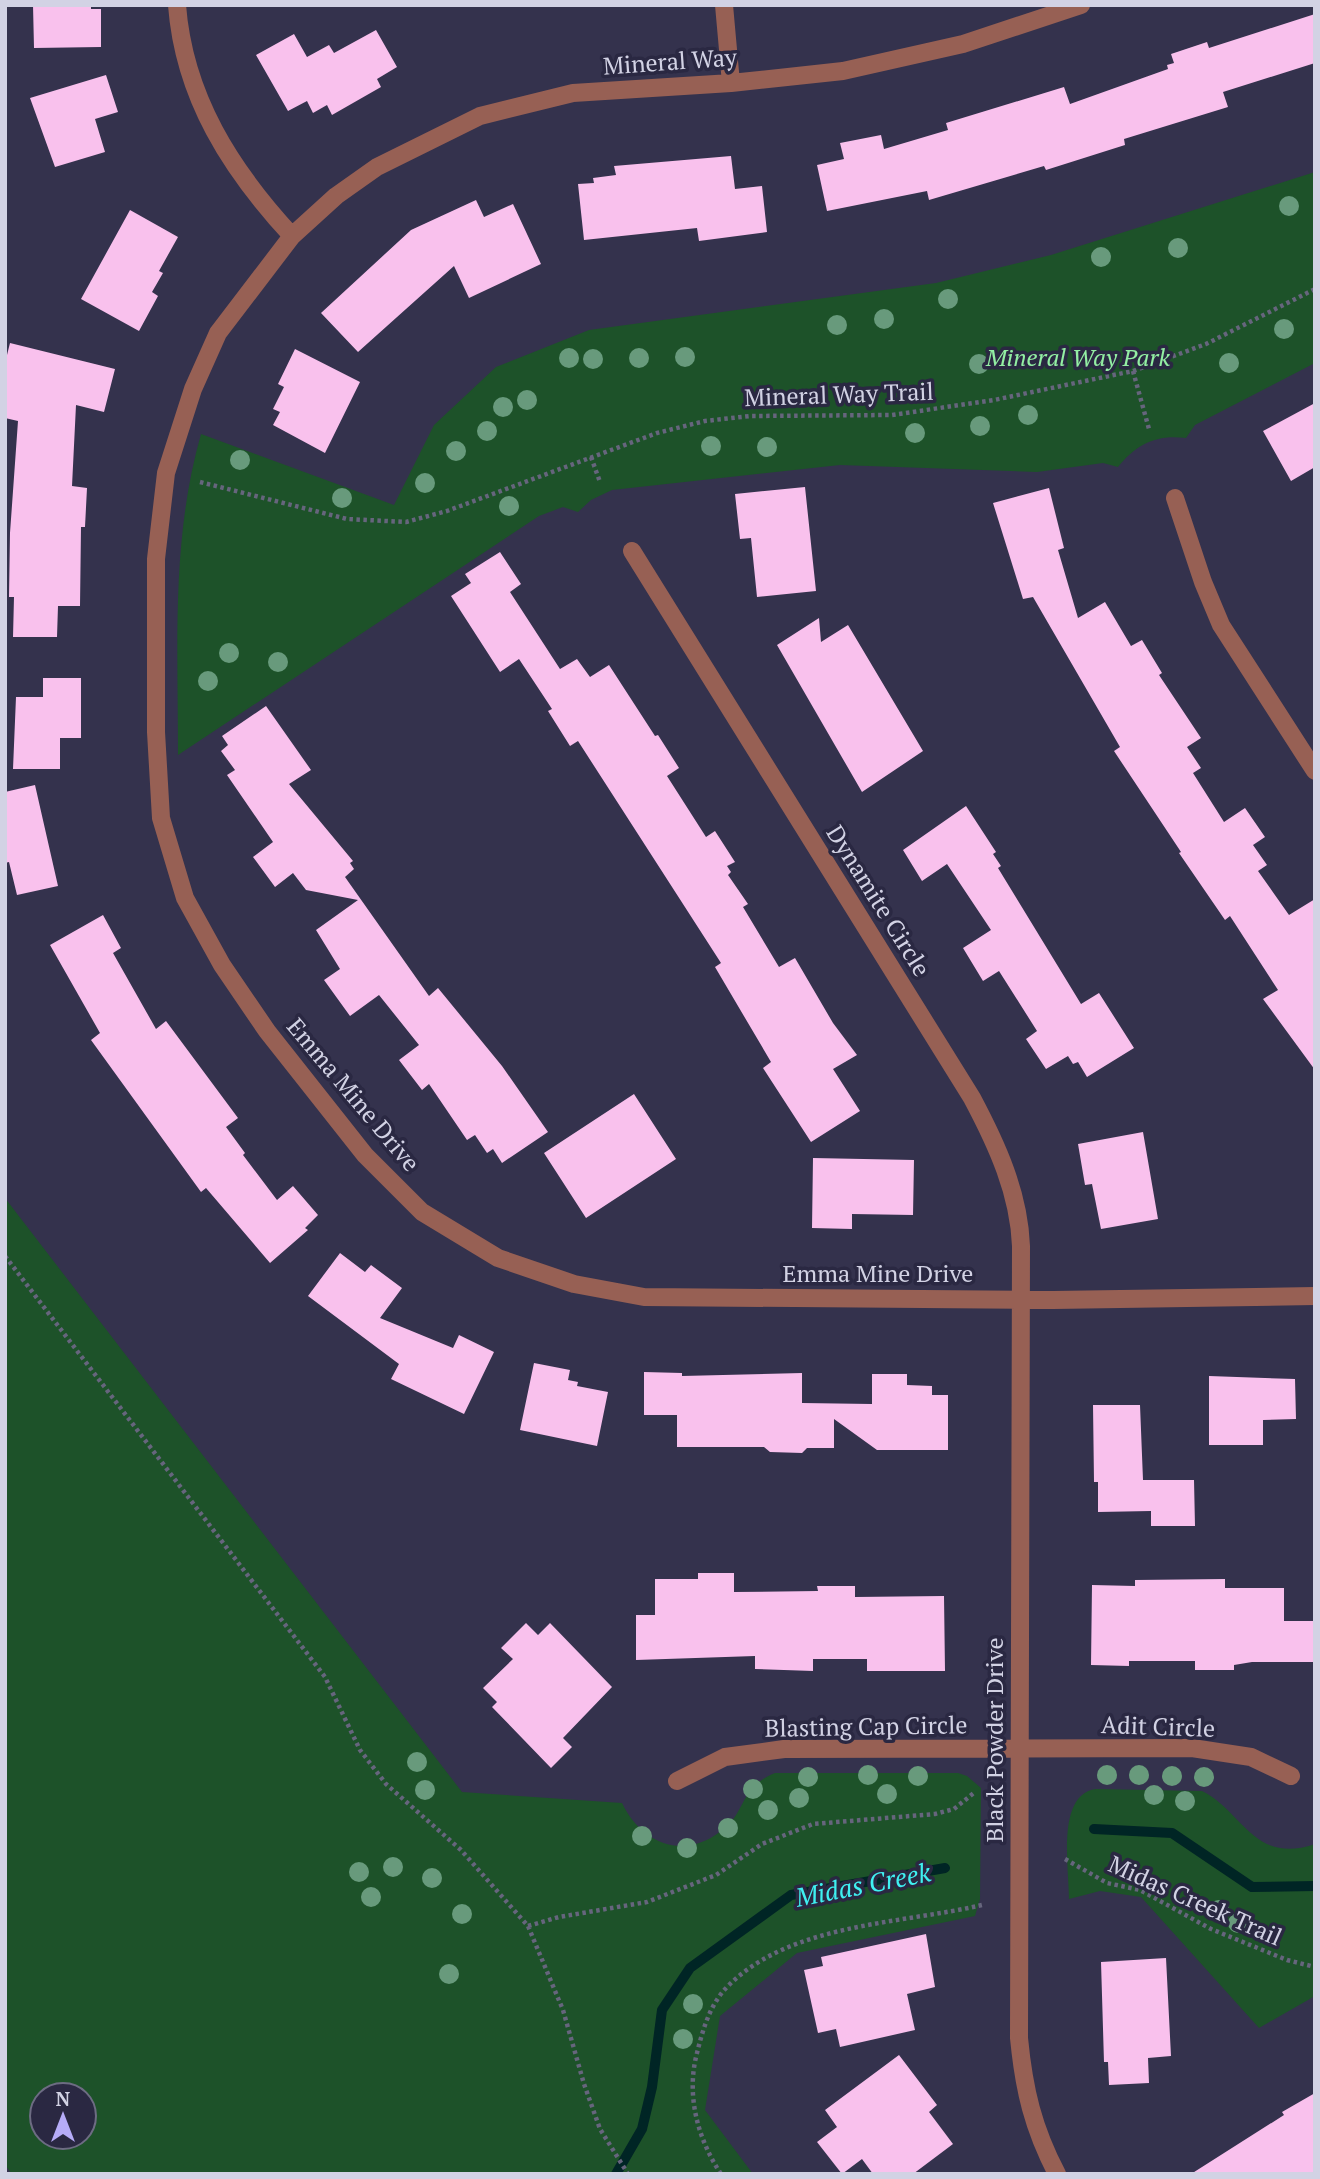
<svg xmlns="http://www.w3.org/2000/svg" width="1320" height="2179" viewBox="0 0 1320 2179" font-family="'PT Serif',serif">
	<rect width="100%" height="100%" fill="#34324d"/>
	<path fill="#1d5229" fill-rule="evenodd" d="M 1315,172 L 1315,363 L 1195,425 L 1186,438 C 1157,434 1136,444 1118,467 L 1103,463 L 1037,472 L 840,465 L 612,490 L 591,500 L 578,512 L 563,507 L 539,516 L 178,755 C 178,646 171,539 201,434 L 394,505 L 434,425 L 496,367 L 589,330 L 936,283 L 1051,255 Z
		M 5,1198 L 462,1792 L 622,1803 C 641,1843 683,1861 721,1831 C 748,1811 738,1788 775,1773 L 958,1773 L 967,1776 L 981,1788 L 980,1899 L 975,1916 L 797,1953 L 720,2016 L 705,2110 L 753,2174 L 12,2174 L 5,2165 ZM 84,2095 L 84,2137 L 42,2137 L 42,2095 Z
		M 1096,1789 L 1202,1791 C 1243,1811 1253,1865 1315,1844 L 1315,1996 L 1259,2028 L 1141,1897 L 1100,1891 L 1069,1899 C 1069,1868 1056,1794 1096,1789 Z"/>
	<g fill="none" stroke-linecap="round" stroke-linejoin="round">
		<path stroke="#002525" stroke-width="10" d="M 1094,1829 L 1172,1833 L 1252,1887 L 1315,1886
			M 616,2174 L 642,2129 L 652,2087 L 662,2010 L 690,1968 L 791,1895 L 945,1868"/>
	</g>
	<path fill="#f9c1ed" d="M 33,5 L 91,5 L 91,9 L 101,9 L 101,47 L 34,48 Z
		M 1315,14 L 1315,63 L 1223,92 L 1228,107 L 1124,139 L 1125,145 L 1046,170 L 1044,166 L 929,200 L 927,191 L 827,211 L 817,165 L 844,159 L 840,143 L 881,135 L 884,149 L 948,130 L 946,123 L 1064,87 L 1070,104 L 1168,69 L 1167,65 L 1174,63 L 1171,54 L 1207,42 L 1209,48 Z
		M 376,30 L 397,67 L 377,79 L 381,87 L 332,115 L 327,105 L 313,113 L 307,101 L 288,111 L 256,55 L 294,34 L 307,57 L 329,45 L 334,53 Z
		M 106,75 L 118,112 L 95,119 L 105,152 L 55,167 L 30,98 Z
		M 731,156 L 735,189 L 762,186 L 767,232 L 699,241 L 697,228 L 584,240 L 578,184 L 594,183 L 593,178 L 616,175 L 614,166 Z
		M 476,200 L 484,217 L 513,204 L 541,264 L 469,298 L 454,266 L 358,352 L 321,313 L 411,230 Z
		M 130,210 L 178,237 L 159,271 L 163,273 L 152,292 L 158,296 L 139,331 L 81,299 Z
		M 10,343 L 115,369 L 104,412 L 76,405 L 72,486 L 87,488 L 85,527 L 81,527 L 80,606 L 58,606 L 57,637 L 13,637 L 14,597 L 9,597 L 10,533 L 18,421 L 5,418 L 5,363 Z
		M 295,349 L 360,382 L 325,453 L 273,425 L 280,412 L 273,409 L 284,387 L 278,384 Z
		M 1315,403 L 1315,467 L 1291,481 L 1263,431 Z
		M 805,487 L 816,591 L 757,597 L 751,538 L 740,539 L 735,494 Z
		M 1049,488 L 1064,548 L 1058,550 L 1078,618 L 1105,602 L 1131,646 L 1142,640 L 1162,673 L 1159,675 L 1201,738 L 1187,747 L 1201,768 L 1193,773 L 1224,822 L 1245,808 L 1265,837 L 1253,845 L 1267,865 L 1258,871 L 1289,915 L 1315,899 L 1315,1070 L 1263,999 L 1278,990 L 1230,916 L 1225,920 L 1179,853 L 1181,852 L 1114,751 L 1120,747 L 1033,597 L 1023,599 L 993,503 Z
		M 500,552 L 521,584 L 510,592 L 560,669 L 577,659 L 590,677 L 609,665 L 655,736 L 658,735 L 679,768 L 667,776 L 706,837 L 715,831 L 735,862 L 727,866 L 731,872 L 728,875 L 748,904 L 743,907 L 779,967 L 795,958 L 833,1023 L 857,1055 L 833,1069 L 860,1111 L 811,1142 L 763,1068 L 771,1062 L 715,967 L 721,963 L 578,741 L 570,746 L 548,711 L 552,709 L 519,659 L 500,672 L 451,596 L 471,583 L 465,574 Z
		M 819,618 L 821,642 L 848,625 L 923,751 L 862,792 L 777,645 Z
		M 43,678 L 81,678 L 81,738 L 60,738 L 60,769 L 13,769 L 16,697 L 43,697 Z
		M 266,706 L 311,770 L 289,784 L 353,861 L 350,863 L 354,869 L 345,877 L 429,996 L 438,988 L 502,1066 L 548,1132 L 502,1163 L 493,1149 L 487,1153 L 475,1135 L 467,1140 L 429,1084 L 422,1090 L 399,1060 L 419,1045 L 379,995 L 350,1016 L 324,980 L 340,969 L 316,930 L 358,900 L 306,890 L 293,873 L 275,887 L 253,857 L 273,842 L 227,775 L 235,770 L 221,751 L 228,745 L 222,736 Z
		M 35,785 L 58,886 L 17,895 L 9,862 L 5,863 L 5,792 Z
		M 966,806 L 996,852 L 993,854 L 1001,866 L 998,868 L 1081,1004 L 1099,993 L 1134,1048 L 1087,1077 L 1078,1062 L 1073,1064 L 1068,1056 L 1046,1069 L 1026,1039 L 1037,1031 L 999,971 L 983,981 L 963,948 L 991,930 L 947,864 L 922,881 L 903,850 Z
		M 103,915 L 121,948 L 113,953 L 156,1029 L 166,1021 L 238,1118 L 226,1127 L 245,1153 L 243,1155 L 277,1200 L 293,1186 L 318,1215 L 305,1228 L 308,1230 L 270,1263 L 206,1188 L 201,1192 L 91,1040 L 100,1033 L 50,945 Z
		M 634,1094 L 676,1159 L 586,1218 L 544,1153 Z
		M 1143,1132 L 1158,1219 L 1101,1229 L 1092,1184 L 1085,1185 L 1078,1144 Z
		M 813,1158 L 914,1160 L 913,1215 L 852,1214 L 852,1229 L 812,1228 Z
		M 340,1253 L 365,1272 L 371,1265 L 402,1288 L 380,1318 L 453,1348 L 459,1335 L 494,1352 L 464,1414 L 391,1379 L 399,1364 L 308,1296 Z
		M 534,1363 L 570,1370 L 568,1380 L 578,1382 L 577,1386 L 608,1392 L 597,1446 L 520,1430 Z
		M 644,1372 L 682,1373 L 682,1376 L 802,1373 L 802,1403 L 872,1404 L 872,1374 L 907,1374 L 907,1385 L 932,1386 L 932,1395 L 948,1395 L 948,1450 L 877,1450 L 834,1419 L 834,1448 L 807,1448 L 802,1453 L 770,1452 L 764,1447 L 677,1447 L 677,1415 L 644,1415 Z
		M 1209,1376 L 1295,1379 L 1296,1419 L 1263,1420 L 1263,1445 L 1209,1445 Z
		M 1093,1405 L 1140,1405 L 1143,1480 L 1194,1480 L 1195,1526 L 1151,1526 L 1151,1511 L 1098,1512 L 1098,1482 L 1094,1482 Z
		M 698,1573 L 734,1573 L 734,1592 L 818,1591 L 817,1586 L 855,1586 L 855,1597 L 944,1596 L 945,1671 L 867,1671 L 867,1659 L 813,1659 L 813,1671 L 755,1669 L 755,1656 L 636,1660 L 636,1615 L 655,1615 L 655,1579 L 698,1579 Z
		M 1225,1579 L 1225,1588 L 1284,1588 L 1284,1621 L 1315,1621 L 1315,1662 L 1252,1662 L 1234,1665 L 1234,1670 L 1195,1670 L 1195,1661 L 1129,1661 L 1129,1666 L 1091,1665 L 1092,1585 L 1135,1586 L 1135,1580 Z
		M 526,1623 L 538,1635 L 550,1623 L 612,1687 L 563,1738 L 572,1747 L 551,1768 L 492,1707 L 497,1702 L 483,1688 L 513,1659 L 501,1648 Z
		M 926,1934 L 935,1987 L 907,1994 L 915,2030 L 840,2047 L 836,2029 L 818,2033 L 804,1970 L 823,1966 L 821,1957 Z
		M 1166,1958 L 1171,2056 L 1148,2058 L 1149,2083 L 1109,2085 L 1108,2062 L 1104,2062 L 1101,1962 Z
		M 899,2055 L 937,2105 L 929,2112 L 953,2144 L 913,2174 L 873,2174 L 862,2159 L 842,2174 L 817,2142 L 837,2127 L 825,2110 Z
		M 1315,2093 L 1315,2174 L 1191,2174 L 1284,2115 L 1282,2112 Z"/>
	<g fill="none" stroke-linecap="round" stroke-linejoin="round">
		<path stroke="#66657d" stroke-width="4.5" stroke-dasharray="3.5 3.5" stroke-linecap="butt" d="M 1133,371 L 1149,429
			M 591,457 L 600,482
			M 200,482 L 347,519 L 406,522 L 447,511 L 657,433 L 705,421 L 750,416 L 892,415 L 994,400 L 1133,371 L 1206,344 L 1315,289
			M 5,1256 L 325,1677 L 360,1750 L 386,1784 L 461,1850 L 528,1926 L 563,2010 L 584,2084 L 600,2129 L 628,2174
			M 1065,1859 L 1107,1883 L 1140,1890 L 1211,1929 L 1287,1960 L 1315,1967
			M 528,1926 L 559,1917 L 647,1902 L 716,1875 L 762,1844 L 813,1824 L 935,1814 L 954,1809 L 975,1792
			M 721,2174 C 697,2138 686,2094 697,2053 C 703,2029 710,2004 728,1986 C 791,1923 901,1924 982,1905"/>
		<path stroke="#976054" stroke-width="18" d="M 177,5 C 184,97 231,170 292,236
			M 724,5 L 731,83
			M 1081,5 L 963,44 L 843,71 L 731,83 L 573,93 L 480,116 L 377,167 L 336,196 L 292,236 L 218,333 L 193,389 L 166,473 L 156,559 L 156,732 L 161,818 L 185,898 L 222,965 L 267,1031 L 365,1155 L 422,1212 L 498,1258 L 574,1284 L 644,1297 L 1053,1300 L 1315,1296
			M 1175,498 L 1203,582 L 1221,625 L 1315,771
			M 632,551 L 972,1098 C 997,1145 1019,1193 1021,1246 L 1019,2038 C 1024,2090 1033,2128 1057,2174
			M 677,1781 L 725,1757 L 784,1749 L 1192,1748 L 1251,1757 L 1291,1776"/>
	</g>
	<g fill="#689a7c">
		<circle cx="1289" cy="206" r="10"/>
		<circle cx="1178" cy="248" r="10"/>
		<circle cx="1101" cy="257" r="10"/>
		<circle cx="948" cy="299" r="10"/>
		<circle cx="884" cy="319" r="10"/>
		<circle cx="837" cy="325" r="10"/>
		<circle cx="1284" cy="329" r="10"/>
		<circle cx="685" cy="357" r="10"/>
		<circle cx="569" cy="358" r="10"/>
		<circle cx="639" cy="358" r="10"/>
		<circle cx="593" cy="359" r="10"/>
		<circle cx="1229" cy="363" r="10"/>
		<circle cx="979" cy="364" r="10"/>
		<circle cx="527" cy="400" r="10"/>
		<circle cx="503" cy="407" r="10"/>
		<circle cx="1028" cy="415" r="10"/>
		<circle cx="980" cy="426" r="10"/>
		<circle cx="487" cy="431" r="10"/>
		<circle cx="915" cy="433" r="10"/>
		<circle cx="711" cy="446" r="10"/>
		<circle cx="767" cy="447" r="10"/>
		<circle cx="456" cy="451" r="10"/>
		<circle cx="240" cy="460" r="10"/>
		<circle cx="425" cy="483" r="10"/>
		<circle cx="342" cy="498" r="10"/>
		<circle cx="509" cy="506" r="10"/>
		<circle cx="229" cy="653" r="10"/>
		<circle cx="278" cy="662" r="10"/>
		<circle cx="208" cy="681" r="10"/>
		<circle cx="417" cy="1762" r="10"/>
		<circle cx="868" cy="1775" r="10"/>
		<circle cx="1107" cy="1775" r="10"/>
		<circle cx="1139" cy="1775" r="10"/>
		<circle cx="918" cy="1776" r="10"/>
		<circle cx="1172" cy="1776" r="10"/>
		<circle cx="808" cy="1777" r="10"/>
		<circle cx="1204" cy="1777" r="10"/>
		<circle cx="753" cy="1789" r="10"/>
		<circle cx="425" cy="1790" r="10"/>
		<circle cx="887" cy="1794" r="10"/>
		<circle cx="1154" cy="1795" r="10"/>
		<circle cx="799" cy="1798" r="10"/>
		<circle cx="1185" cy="1801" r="10"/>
		<circle cx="768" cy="1810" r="10"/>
		<circle cx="728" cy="1828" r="10"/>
		<circle cx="642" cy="1836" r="10"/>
		<circle cx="687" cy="1848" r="10"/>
		<circle cx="393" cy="1867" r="10"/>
		<circle cx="359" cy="1872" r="10"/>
		<circle cx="432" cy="1878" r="10"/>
		<circle cx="371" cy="1897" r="10"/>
		<circle cx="1219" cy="1910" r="10"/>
		<circle cx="462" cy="1914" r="10"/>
		<circle cx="1238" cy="1923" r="10"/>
		<circle cx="449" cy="1974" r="10"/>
		<circle cx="693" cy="2004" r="10"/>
		<circle cx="683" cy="2039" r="10"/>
	</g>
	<g text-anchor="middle" stroke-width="7" stroke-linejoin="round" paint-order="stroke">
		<g font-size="24" fill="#d2d2e4" stroke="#2a2842">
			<text transform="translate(670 62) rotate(-4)" y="8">Mineral Way</text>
			<text transform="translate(839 395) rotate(-2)" y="8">Mineral Way Trail</text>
			<text transform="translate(878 901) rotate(58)" y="8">Dynamite Circle</text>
			<text transform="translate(353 1095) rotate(50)" y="8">Emma Mine Drive</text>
			<text x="878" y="1282">Emma Mine Drive</text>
			<text transform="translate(866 1727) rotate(-1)" y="8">Blasting Cap Circle</text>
			<text transform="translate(1158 1727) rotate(2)" y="8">Adit Circle</text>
			<text transform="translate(995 1740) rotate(-90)" y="8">Black Powder Drive</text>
			<text transform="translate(1195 1901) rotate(24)" y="8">Midas Creek Trail</text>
		</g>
		<g font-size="24" font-style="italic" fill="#93efa3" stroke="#2a2842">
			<text x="1078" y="366">Mineral Way Park</text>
		</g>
		<g font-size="26" font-style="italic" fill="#3ff0f1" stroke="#2a2842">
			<text transform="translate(863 1885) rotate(-11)" y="9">Midas Creek</text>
		</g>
	</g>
	<rect width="1320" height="2179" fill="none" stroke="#d2d2e4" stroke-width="14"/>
	<g transform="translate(63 2116)"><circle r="33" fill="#2a2842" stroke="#6d6c83" stroke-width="2"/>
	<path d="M0-5L12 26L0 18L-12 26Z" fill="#b6acf8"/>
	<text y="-10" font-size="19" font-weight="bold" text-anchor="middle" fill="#d2d2e4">N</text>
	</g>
</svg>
